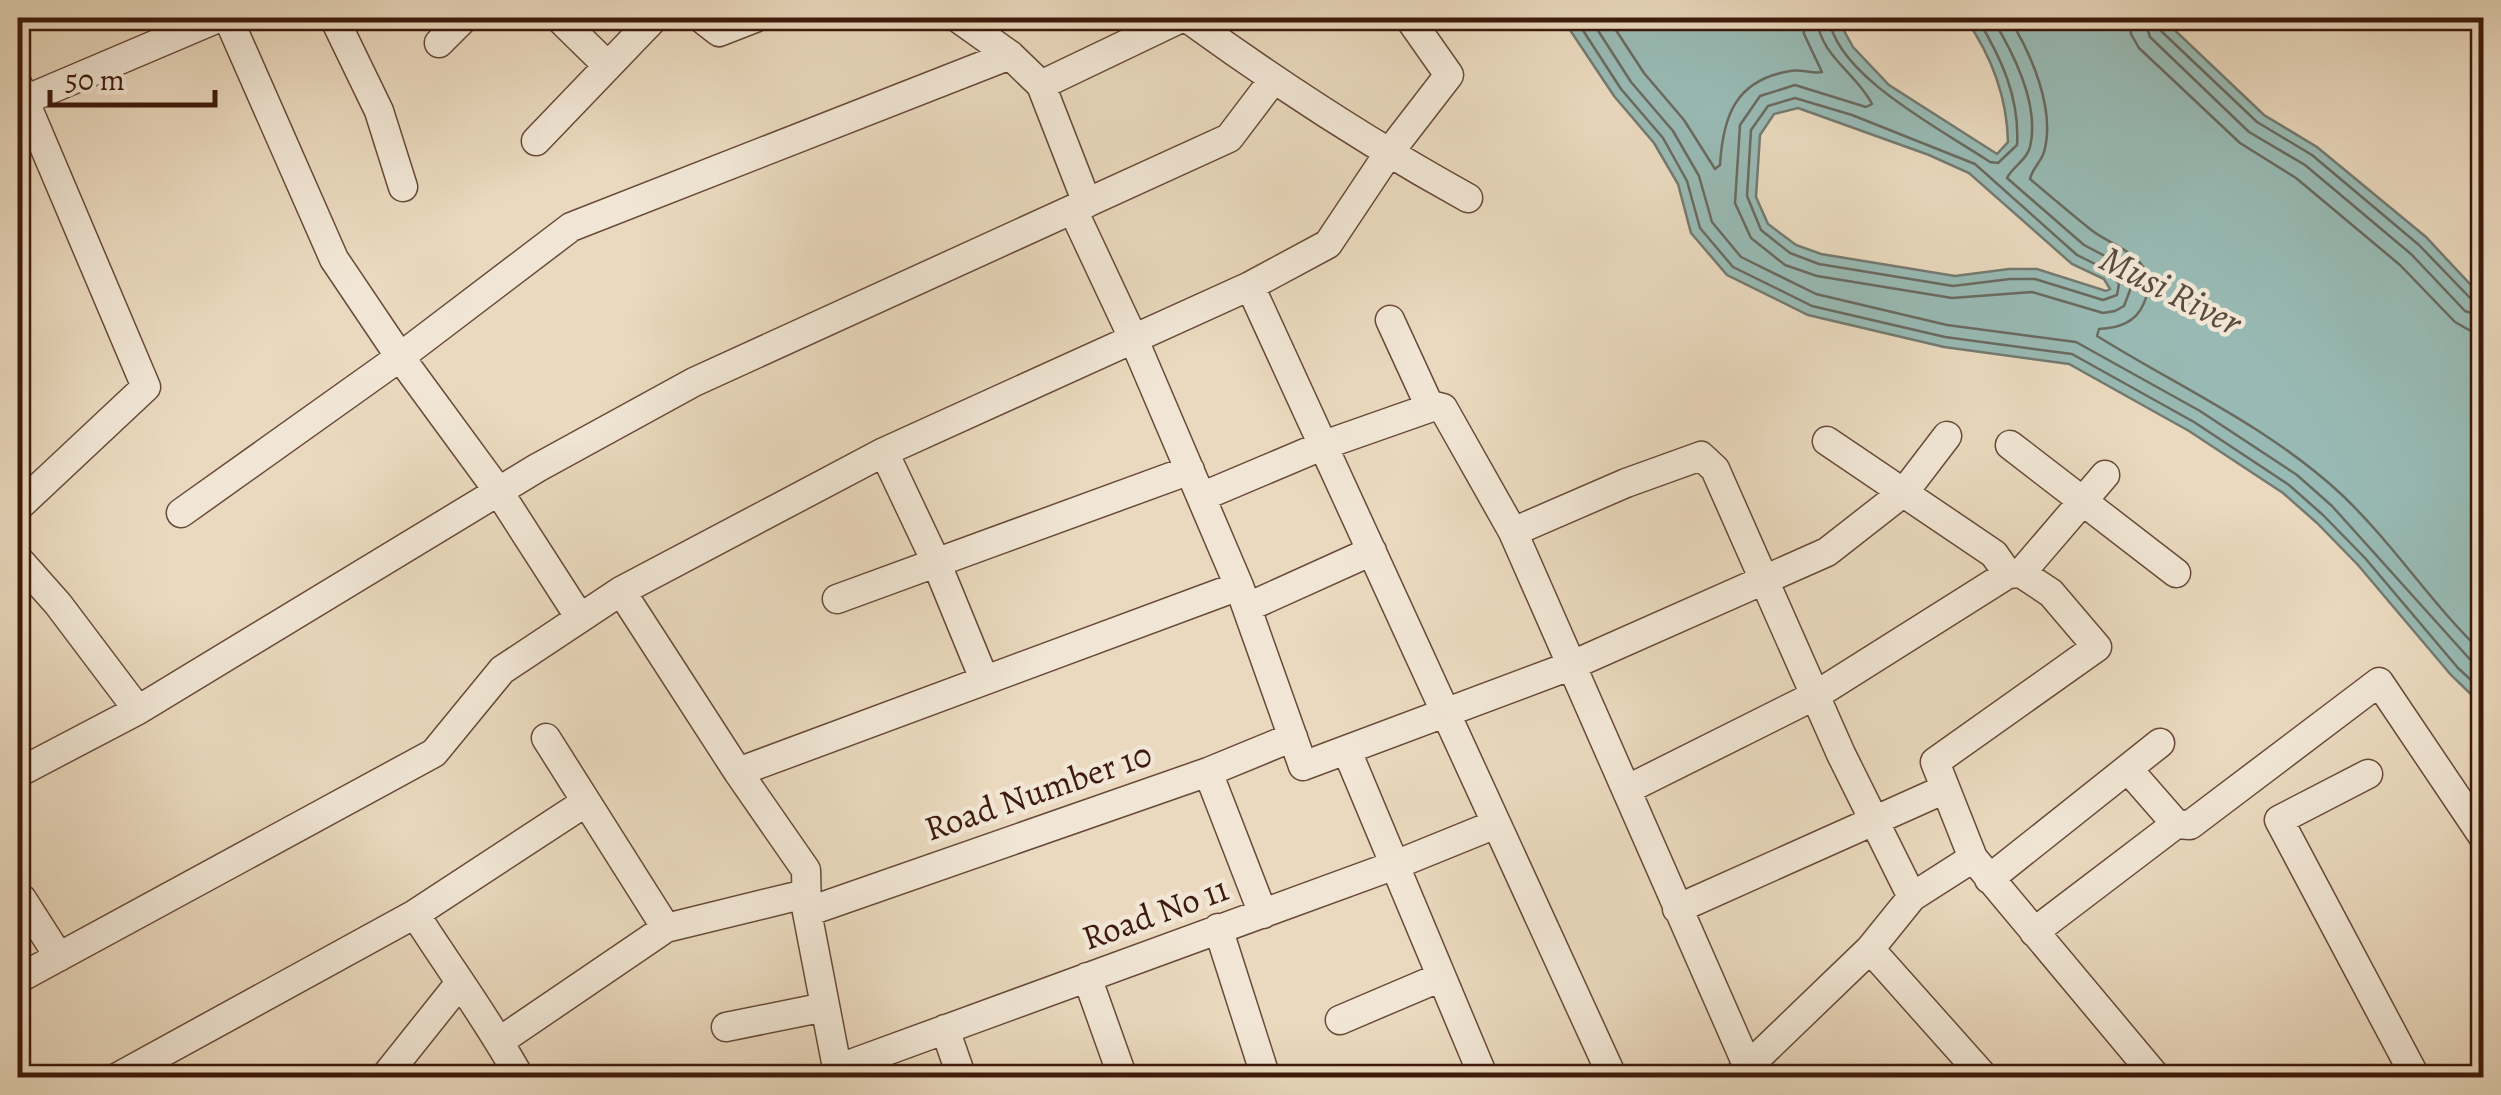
<svg xmlns="http://www.w3.org/2000/svg" width="2501" height="1095" viewBox="0 0 2501 1095" font-family="Alegreya,serif">
	<rect width="100%" height="100%" fill="#ead9be"/>
	<filter id="stains"><feTurbulence type="fractalNoise" baseFrequency=".002" numOctaves="4"/><feColorMatrix values="0 0 0 0 .2 0 0 0 0 .09 0 0 0 0 .02 0 0 0 .5 -.17"/></filter>
	<radialGradient id="worn" r=".72"><stop offset=".6" stop-color="#630" stop-opacity="0"/><stop offset="1" stop-color="#630" stop-opacity=".3"/></radialGradient>
	<path fill="#98bab4" stroke="#747a70" stroke-width="2.5" fill-rule="evenodd" d="M 1562,18 L 1837,18 L 1853,47 L 1889,85 L 1997,154 L 2008,142 C 2007,96 1991,55 1965,18 L 2162,18 L 2264,115 L 2317,147 L 2426,237 L 2483,298 L 2483,706 L 2451,675 L 2358,565 L 2317,523 L 2283,493 L 2189,431 L 2069,364 L 1944,347 L 1808,315 L 1727,275 L 1691,233 L 1678,184 L 1654,143 L 1614,96 ZM 1798,108 L 1929,155 L 1969,173 L 2072,264 L 2104,279 L 2110,289 L 2106,291 L 2037,269 L 2009,269 L 1955,276 L 1821,254 L 1796,245 L 1768,224 L 1756,197 L 1760,135 L 1774,114 Z"/>
	<g fill="none" stroke-linecap="round" stroke-linejoin="round">
		<path stroke="#6a6a60" stroke-width="2.5" d="M 1575,18 L 1621,89 L 1663,138 L 1687,181 L 1700,228 L 1733,267 L 1812,306 L 1945,337 L 2072,354 L 2194,422 L 2289,485 L 2323,515 L 2365,558 L 2458,668 L 2484,692
			M 1590,18 L 1631,82 L 1673,131 L 1699,176 L 1712,222 L 1741,257 L 1816,294 L 1947,325 L 2076,342 L 2200,411 L 2297,475 L 2332,506 L 2484,675
			M 1608,18 L 1644,73 L 1684,120 L 1715,169 L 1720,165 C 1723,115 1736,80 1790,71 C 1802,69 1812,74 1822,72 L 1804,34 L 1802,18
			M 1817,18 C 1819,55 1857,74 1872,104 L 1866,107 L 1795,85 L 1760,96 L 1740,125 L 1735,203 L 1751,238 L 1785,265 L 1817,276 L 1952,298 L 2032,292 L 2103,313 L 2115,311 L 2124,306 L 2132,285 L 2122,265 L 2084,245 L 2007,178 C 2012,167 2027,160 2030,147 C 2040,105 2013,52 1992,18
			M 1829,18 C 1836,76 1944,131 1990,162 L 1998,163 L 2017,145 C 2020,98 2001,57 1977,18
			M 2009,18 C 2031,53 2056,110 2044,152 C 2041,162 2032,169 2030,179 C 2050,196 2070,213 2090,229 C 2113,248 2163,257 2144,303 C 2136,323 2118,328 2099,329 L 2097,336 C 2179,387 2269,427 2341,494 C 2393,543 2432,605 2484,654
			M 2129,18 L 2131,34 L 2139,48 L 2240,143 L 2296,178 L 2400,265 L 2455,322 L 2469,330 L 2484,332
			M 2144,18 L 2150,37 L 2249,132 L 2305,165 L 2411,254 L 2465,311 L 2484,317
			M 2156,18 L 2159,29 L 2257,122 L 2312,155 L 2419,245 L 2473,301 L 2484,304
			M 1795,98 L 1852,115 L 1975,164 L 2077,255 L 2111,272 L 2119,284 L 2117,295 L 2103,300 L 2035,279 L 2010,279 L 1953,286 L 1819,264 L 1790,253 L 1761,230 L 1747,196 L 1751,130 L 1768,106 Z"/>
		<defs>
			<path id="minor" d="M 228,18 L 334,259 L 400,357 L 499,492 L 580,618
				M 334,18 L 379,111 L 403,187
				M 559,18 L 608,66
				M 701,18 L 719,32 L 755,18
				M 958,18 L 1010,55 L 1041,85 L 1087,203
				M 1187,18 C 1278,84 1370,144 1468,198
				M 439,43 L 464,18
				M 18,85 L 146,387 L 18,507
				M 1041,85 L 1181,18
				M 18,103 L 218,18
				M 536,141 L 654,18
				M 1073,210 L 1134,340 L 1239,586 L 1303,766 L 1570,666 L 1827,552 L 1905,491 L 1947,436
				M 1250,286 L 1613,1078
				M 1390,320 L 1430,407
				M 1827,441 L 1994,554 L 2008,574
				M 2010,445 L 2176,573
				M 884,452 L 936,562 L 984,679
				M 1201,497 L 1324,445 L 1435,406 L 1443,408 L 1513,532 L 1748,1067
				M 181,513 L 400,357 L 571,227 L 1010,55
				M 1513,532 L 1626,483 L 1701,456 L 1715,469 L 1841,754 L 1912,897
				M 18,559 L 58,604 L 138,710
				M 2021,573 L 2051,593 L 2097,647 L 1935,762 L 1973,858 L 2157,1078
				M 621,591 L 738,772 L 806,870 L 807,912 L 839,1078
				M 837,599 L 1190,470
				M 1248,607 L 1372,551
				M 546,738 L 666,928
				M 1347,751 L 1484,1078
				M 2128,769 L 2176,824 L 2190,825 L 2379,682 L 2484,838
				M 738,772 L 1239,586
				M 1208,772 L 1263,914
				M 18,773 L 138,710 L 537,468 L 694,382 L 1229,138 L 1273,80
				M 2368,774 L 2279,820 L 2416,1078
				M 1628,789 L 1816,695 L 2008,574 L 2021,573 L 2105,475
				M 1989,879 L 2160,743
				M 22,899 L 59,957
				M 1677,909 L 1945,789
				M 807,912 L 1208,772 L 1293,737
				M 415,914 C 450,969 489,1021 520,1078
				M 1218,928 L 1266,1078
				M 2034,932 L 2176,824
				M 1870,949 L 1985,1078
				M 1087,977 L 1123,1078
				M 18,979 L 434,753 L 502,670 L 621,591 L 884,452 L 1250,286 L 1328,244 L 1388,154 L 1449,75 L 1409,18
				M 1340,1020 L 1441,977
				M 726,1027 L 825,1007
				M 945,1029 L 962,1078
				M 500,1041 L 666,928 L 805,894
				M 837,1069 L 1395,865 L 1496,824
				M 1737,1077 L 1870,949 L 1912,897 L 1973,858
				M 116,1078 L 415,914 L 586,802
				M 384,1078 L 459,984"/>
		</defs>
		<use href="#minor" stroke="#684a38" stroke-width="31"/>
		<use href="#minor" stroke="#f1e6d5" stroke-width="28"/>
	</g>
	<g text-anchor="middle" stroke-width="9" stroke-linejoin="round" paint-order="stroke">
		<g font-size="35" fill="#3d1a0b" stroke="#f1e6d5">
			<text transform="translate(1038 791) rotate(-19)" y="12">Road Number 10</text>
			<text transform="translate(1155 913) rotate(-20)" y="12">Road No 11</text>
		</g>
		<g font-size="38" font-style="italic" fill="#584a3e" stroke="#f1e6d5">
			<text transform="translate(2171 290) rotate(27)" y="13">Musi River</text>
		</g>
	</g>
	<rect width="2501" height="1095" fill="none" stroke="#ead9be" stroke-width="60"/>
	<rect x="20" y="20" width="2461" height="1055" fill="none" stroke="#3d1a0b" stroke-width="5"/>
	<rect x="30" y="30" width="2441" height="1035" fill="none" stroke="#3d1a0b" stroke-width="2.5"/>
	<path d="M50 90v15h165v-15" fill="none" stroke="#3d1a0b" stroke-width="5"/>
	<text x="65" y="90" font-size="30" fill="#3d1a0b" stroke="#f1e6d5" stroke-width="8" paint-order="stroke">50 m</text>
	<rect width="100%" height="100%" filter="url(#stains)"/>
	<rect width="100%" height="100%" fill="url(#worn)"/>
</svg>
